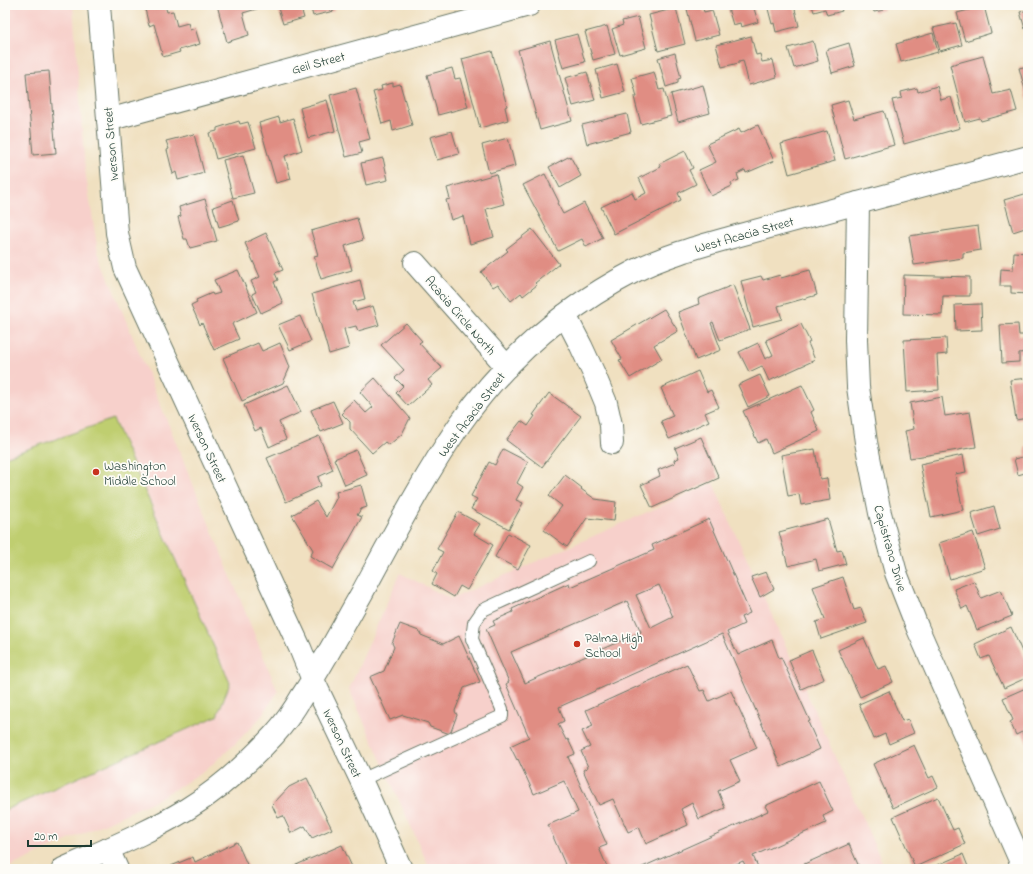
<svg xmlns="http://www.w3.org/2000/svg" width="1033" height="874" viewBox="0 0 1033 874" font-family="'Indie Flower',sans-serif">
	<rect width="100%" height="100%" fill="#fdfcf7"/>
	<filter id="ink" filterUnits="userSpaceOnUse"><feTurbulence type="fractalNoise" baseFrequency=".025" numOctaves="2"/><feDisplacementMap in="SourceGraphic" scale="8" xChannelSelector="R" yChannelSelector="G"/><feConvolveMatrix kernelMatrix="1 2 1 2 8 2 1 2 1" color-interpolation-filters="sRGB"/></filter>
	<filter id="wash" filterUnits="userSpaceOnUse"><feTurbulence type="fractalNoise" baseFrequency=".012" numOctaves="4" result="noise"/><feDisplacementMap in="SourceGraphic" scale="16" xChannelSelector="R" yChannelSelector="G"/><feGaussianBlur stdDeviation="0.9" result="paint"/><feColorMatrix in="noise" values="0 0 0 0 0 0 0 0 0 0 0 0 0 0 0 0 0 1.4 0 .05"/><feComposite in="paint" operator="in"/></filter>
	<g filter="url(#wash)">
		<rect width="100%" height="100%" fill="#f0e0c0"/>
		<path fill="#f7d0cb" d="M 5,5 L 73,5 L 85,170 L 98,252 L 278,692 L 260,718 L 234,745 L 208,768 L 182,785 L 154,801 L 5,869 Z
			M 713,483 L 885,869 L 430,869 L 349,689 L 400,573 L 451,599 Z"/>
		<path fill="#bfce70" stroke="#6f8652" d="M 113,419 L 230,683 L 217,716 L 5,810 L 5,457 Z"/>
		<g id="blocks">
			<path fill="#e08d83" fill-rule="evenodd" d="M 158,5 L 165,5 L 167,12 L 173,11 L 177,26 L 188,23 L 190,30 L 195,28 L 200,44 L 179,50 L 180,52 L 163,57 L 154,24 L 149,26 L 145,9 Z
				M 217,5 L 262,5 L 263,7 L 243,13 L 249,35 L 227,42 Z
				M 277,5 L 300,5 L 304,18 L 283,24 Z
				M 310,5 L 333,5 L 334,11 L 313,16 Z
				M 686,5 L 702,5 L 704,12 L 712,10 L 719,35 L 695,41 Z
				M 727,5 L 753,5 L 758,22 L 741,27 L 740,23 L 733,25 Z
				M 767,5 L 794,5 L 799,26 L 776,32 L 774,23 L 772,24 Z
				M 812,5 L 840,5 L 842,11 L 827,15 L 825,9 L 814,12 Z
				M 872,5 L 882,5 L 884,10 L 874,12 Z
				M 984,6 L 991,33 L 965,41 L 957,13 Z
				M 676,8 L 685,44 L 658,51 L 649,15 Z
				M 1028,10 L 1028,28 L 1025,29 L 1020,12 Z
				M 638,17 L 646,48 L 620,55 L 612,29 L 623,25 L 622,21 Z
				M 956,23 L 962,45 L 940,51 L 933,28 Z
				M 607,26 L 615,54 L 593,60 L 585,32 Z
				M 933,33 L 938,52 L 901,62 L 896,44 Z
				M 577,34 L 585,62 L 563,68 L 555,40 Z
				M 751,36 L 756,55 L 760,54 L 762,62 L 773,60 L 777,77 L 749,85 L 743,60 L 739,61 L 739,63 L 722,67 L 716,45 Z
				M 550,41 L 572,121 L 540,130 L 518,50 Z
				M 813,41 L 818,61 L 794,68 L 788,48 Z
				M 849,43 L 855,66 L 832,73 L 826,50 Z
				M 7,46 L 10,78 L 5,78 L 5,47 Z
				M 492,51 L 507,106 L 505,107 L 508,120 L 480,128 L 462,59 Z
				M 675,53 L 681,78 L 678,79 L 678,83 L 666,87 L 658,58 Z
				M 983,56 L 993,94 L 1011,90 L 1017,111 L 981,121 L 980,118 L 965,122 L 950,65 Z
				M 617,64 L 625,92 L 603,98 L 596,70 Z
				M 1028,66 L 1028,100 L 1019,68 Z
				M 452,68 L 455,79 L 460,78 L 468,107 L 438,115 L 427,75 Z
				M 49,71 L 56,153 L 33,155 L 26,73 Z
				M 587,72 L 595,100 L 573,106 L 565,78 Z
				M 654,72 L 659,90 L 664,89 L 671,116 L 641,124 L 634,97 L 637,97 L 632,78 Z
				M 393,83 L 393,86 L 400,84 L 412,125 L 393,131 L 391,121 L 382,124 L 373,92 L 382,90 L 381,86 Z
				M 703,85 L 710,113 L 678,122 L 671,94 Z
				M 937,86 L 941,100 L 951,97 L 960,128 L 904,144 L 892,100 L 902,98 L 901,92 L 917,88 L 918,92 Z
				M 356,88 L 370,139 L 359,142 L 362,153 L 346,157 L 330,95 Z
				M 327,100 L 335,131 L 308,138 L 300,108 Z
				M 848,100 L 854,119 L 884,111 L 894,145 L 845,159 L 831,105 Z
				M 627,114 L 631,132 L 587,144 L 582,125 Z
				M 279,117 L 280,122 L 293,118 L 302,150 L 285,156 L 291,179 L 276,183 L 259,123 Z
				M 239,121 L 240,124 L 248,122 L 256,148 L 216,159 L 209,133 L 217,131 L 217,128 Z
				M 758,125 L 774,161 L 746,173 L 745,170 L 737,174 L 739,180 L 731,183 L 732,186 L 711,196 L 699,170 L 716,162 L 707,144 L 739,129 L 741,133 Z
				M 452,131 L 459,154 L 437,160 L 430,137 Z
				M 827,131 L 835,161 L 789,174 L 781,144 Z
				M 194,134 L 204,173 L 178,180 L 176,172 L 173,174 L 167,150 L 169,149 L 166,141 Z
				M 508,138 L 515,166 L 489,173 L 482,145 Z
				M 685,151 L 693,168 L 689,170 L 696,184 L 678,193 L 681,200 L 614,234 L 601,207 L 632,192 L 635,199 L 646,193 L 639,178 L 661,167 L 659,164 Z
				M 243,155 L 254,193 L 233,198 L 223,160 Z
				M 570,156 L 581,176 L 560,188 L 549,167 Z
				M 383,158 L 388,180 L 366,185 L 361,163 Z
				M 496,174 L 504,204 L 486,209 L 494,237 L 470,244 L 463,216 L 451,220 L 446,200 L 450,199 L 447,188 Z
				M 545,174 L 559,202 L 557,203 L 563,214 L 584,203 L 603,238 L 586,247 L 582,239 L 558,251 L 523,185 Z
				M 1028,193 L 1028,227 L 1013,232 L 1004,200 Z
				M 205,199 L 217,241 L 190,248 L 187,239 L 184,239 L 178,217 L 181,216 L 179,207 Z
				M 233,200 L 239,221 L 219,227 L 213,207 Z
				M 357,218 L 363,240 L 345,246 L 352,270 L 321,279 L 314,256 L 318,255 L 311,231 Z
				M 978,226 L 981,250 L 963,253 L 963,258 L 914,265 L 909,236 Z
				M 532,229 L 559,264 L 535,283 L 537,285 L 523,296 L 521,293 L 511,301 L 498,284 L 493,287 L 481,272 L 508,251 L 506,249 Z
				M 266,233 L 283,270 L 275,273 L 278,280 L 274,282 L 283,303 L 261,313 L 252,294 L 256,292 L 251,281 L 260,277 L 245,243 Z
				M 1014,252 L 1028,253 L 1028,294 L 1011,293 L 1011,286 L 1000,286 L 1001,269 L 1013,270 Z
				M 238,270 L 257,312 L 232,324 L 239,339 L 214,350 L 202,323 L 200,325 L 191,305 L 197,302 L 196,300 L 212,293 L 213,295 L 220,293 L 214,280 Z
				M 810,270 L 817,295 L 778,306 L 782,319 L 753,327 L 741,281 L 761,276 L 763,280 L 780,275 L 781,278 Z
				M 904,275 L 970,277 L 970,296 L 943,296 L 942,315 L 903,314 Z
				M 360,280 L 365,299 L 353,302 L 356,311 L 373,306 L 379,325 L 358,331 L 356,326 L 344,329 L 349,348 L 329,354 L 312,294 Z
				M 733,285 L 750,329 L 720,340 L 713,322 L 711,323 L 721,350 L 696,360 L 678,312 L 699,304 L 698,299 Z
				M 981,304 L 982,330 L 956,331 L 955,305 Z
				M 664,309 L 678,331 L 654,345 L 662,359 L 630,378 L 619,360 L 622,359 L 611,340 Z
				M 300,316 L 311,341 L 290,350 L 278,325 Z
				M 406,323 L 422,341 L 419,343 L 442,368 L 428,380 L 432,385 L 408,406 L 396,393 L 403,386 L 395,378 L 404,370 L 381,345 Z
				M 801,324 L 810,342 L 808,343 L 815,360 L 769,381 L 762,366 L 749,372 L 739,352 L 758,343 L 765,359 L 773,355 L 766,340 Z
				M 1018,324 L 1019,335 L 1028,335 L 1028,352 L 1019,353 L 1019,362 L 1002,363 L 1000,325 Z
				M 946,338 L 947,354 L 937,355 L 939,390 L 907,392 L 904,340 Z
				M 258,343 L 262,351 L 280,343 L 290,367 L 283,383 L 242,401 L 223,358 Z
				M 698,371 L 707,392 L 711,390 L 719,407 L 705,413 L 709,421 L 669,439 L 661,421 L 673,416 L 661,388 Z
				M 760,375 L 770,396 L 748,407 L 738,385 Z
				M 375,378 L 410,418 L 402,434 L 389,445 L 385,442 L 372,453 L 350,429 L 350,422 L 342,414 L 344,412 L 343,410 L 354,400 L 366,413 L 373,407 L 360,392 Z
				M 1028,378 L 1028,418 L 1016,420 L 1010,380 Z
				M 288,385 L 301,412 L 279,422 L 286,439 L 269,447 L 261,428 L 255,431 L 244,405 Z
				M 802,385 L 814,410 L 811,412 L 819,431 L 772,453 L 766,439 L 758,443 L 743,411 Z
				M 549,393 L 581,416 L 542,467 L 506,440 L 521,421 L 528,426 L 535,416 L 533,415 Z
				M 942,397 L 945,416 L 970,412 L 976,447 L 910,458 L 905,431 L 914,429 L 910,403 Z
				M 333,401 L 343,423 L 321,432 L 311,410 Z
				M 319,436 L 333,470 L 318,477 L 321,486 L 286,502 L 267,458 Z
				M 701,437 L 719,478 L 652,508 L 641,485 L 660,476 L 658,470 L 675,463 L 674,460 L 679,458 L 675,448 Z
				M 1028,447 L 1028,472 L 1018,475 L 1014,459 L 1026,456 L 1025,448 Z
				M 503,449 L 528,462 L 517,483 L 523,487 L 516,500 L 523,503 L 509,529 L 471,509 L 477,499 L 471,496 L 489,462 L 495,465 Z
				M 815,449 L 820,479 L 827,478 L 830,500 L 801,505 L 799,494 L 788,496 L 781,455 Z
				M 356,450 L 367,475 L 345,485 L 334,459 Z
				M 963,455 L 966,472 L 955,474 L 963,510 L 931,517 L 920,464 Z
				M 565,475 L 582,488 L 581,489 L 595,499 L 616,502 L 614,521 L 587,518 L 567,547 L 544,530 L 562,506 L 549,496 Z
				M 361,485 L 367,507 L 361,509 L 357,515 L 362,517 L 333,569 L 310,556 L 313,550 L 292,515 L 316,501 L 326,517 L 337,497 L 336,492 Z
				M 994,506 L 1000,529 L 978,536 L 971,513 Z
				M 458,512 L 480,524 L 474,534 L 493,545 L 467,590 L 460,586 L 454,597 L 432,584 L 437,574 L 433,571 L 443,552 L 437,549 Z
				M 709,519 L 750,613 L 741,617 L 744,624 L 727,632 L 738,655 L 772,640 L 779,658 L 781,657 L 810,721 L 808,722 L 820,749 L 781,767 L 722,634 L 559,707 L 564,721 L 558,724 L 566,740 L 568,739 L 575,754 L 568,757 L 607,845 L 599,848 L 608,869 L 567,869 L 548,825 L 578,812 L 564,781 L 534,794 L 518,759 L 517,760 L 510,746 L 529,737 L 506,684 L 509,682 L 486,629 L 495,625 L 493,621 L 513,612 L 512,609 L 569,583 L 570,587 L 654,550 L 652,545 ZM 659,585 L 673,617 L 651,628 L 636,595 ZM 627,601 L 641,632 L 525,683 L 511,652 Z
				M 828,519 L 837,551 L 842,550 L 846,564 L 819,571 L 816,559 L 788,566 L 779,532 Z
				M 973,532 L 985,568 L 950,579 L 939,543 Z
				M 508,533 L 531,545 L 518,569 L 495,557 Z
				M 766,572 L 774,589 L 760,597 L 751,577 Z
				M 843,577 L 854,610 L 861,608 L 867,623 L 821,639 L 816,622 L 825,619 L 813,587 Z
				M 974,581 L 981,598 L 1001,590 L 1012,616 L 977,630 L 967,606 L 962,609 L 954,589 Z
				M 400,624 L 419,631 L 421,635 L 443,644 L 459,636 L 480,682 L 464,688 L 455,711 L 457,715 L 450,734 L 430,727 L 428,723 L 403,715 L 390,720 L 370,677 L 384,671 L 394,647 L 392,643 Z
				M 1011,627 L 1028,665 L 1028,677 L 1004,688 L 989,656 L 981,659 L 975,644 Z
				M 864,638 L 878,669 L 886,666 L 893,682 L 860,697 L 838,650 Z
				M 812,650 L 824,679 L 801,689 L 789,660 Z
				M 687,664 L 700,691 L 704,690 L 709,701 L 731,691 L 757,748 L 730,760 L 740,781 L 718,791 L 725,808 L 699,819 L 692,803 L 681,809 L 688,825 L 646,844 L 639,827 L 628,832 L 613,799 L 599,805 L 583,770 L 588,767 L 581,751 L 590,747 L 582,731 L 593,726 L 586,710 Z
				M 1028,687 L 1028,745 L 1022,732 L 1016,735 L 1010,722 L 1013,720 L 1003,698 Z
				M 889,691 L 902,721 L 908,719 L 914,733 L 889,744 L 885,734 L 874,739 L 859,704 Z
				M 914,745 L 929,778 L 933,776 L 938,787 L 893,808 L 873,764 Z
				M 307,778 L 332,829 L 312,838 L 305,826 L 291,833 L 283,816 L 278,818 L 272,805 L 289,787 Z
				M 819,781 L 833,811 L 823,816 L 826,823 L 753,856 L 759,869 L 747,869 L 743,861 L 725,869 L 638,869 L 768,811 L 765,806 Z
				M 938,797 L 953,830 L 958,828 L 965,844 L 915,867 L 893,817 Z
				M 237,842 L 249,869 L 172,869 L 171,866 L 193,857 L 195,862 Z
				M 849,844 L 860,869 L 793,869 Z
				M 342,845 L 353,869 L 287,869 Z
				M 963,854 L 969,869 L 933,869 L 933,867 Z"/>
		</g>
	</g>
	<g filter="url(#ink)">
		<use href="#blocks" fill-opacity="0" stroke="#687665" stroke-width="1"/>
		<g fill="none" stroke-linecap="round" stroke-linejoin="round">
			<defs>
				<path id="service" d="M 361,780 L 502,716 L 502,709 L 472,639 L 474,623 L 483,610 L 589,561"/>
				<path id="minor" d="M 108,120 L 529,5
					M 858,203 L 856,340 L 858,387 L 866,442 L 880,513 L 896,573 L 918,629 L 1024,869
					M 415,263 L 507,367
					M 565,315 L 581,346 L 594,374 L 606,403 L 611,425 L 612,443
					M 108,849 L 117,869"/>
				<path id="tertiary" d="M 99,5 L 117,233 L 125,268 L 300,648 L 313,680 L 361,780 L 401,869
					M 63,869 C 105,850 148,833 187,809 C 220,789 248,763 274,735 C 285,723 294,710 302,696 C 324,663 342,628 362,593 C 393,536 423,478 460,424 C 505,360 565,307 635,271 C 664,256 697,247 729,238 L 1028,157"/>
			</defs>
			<use href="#service" stroke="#687665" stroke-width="14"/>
			<use href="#minor" stroke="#687665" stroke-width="24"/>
			<use href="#tertiary" stroke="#687665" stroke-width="24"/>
			<use href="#service" stroke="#fff" stroke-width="12"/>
			<use href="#minor" stroke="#fff" stroke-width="22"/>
			<use href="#tertiary" stroke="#fff" stroke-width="22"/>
		</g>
	</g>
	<g fill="#c8321e" stroke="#fdfcf7" stroke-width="1.5">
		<circle cx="96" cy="472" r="4"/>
		<circle cx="577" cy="644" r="4"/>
	</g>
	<g text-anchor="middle" stroke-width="3.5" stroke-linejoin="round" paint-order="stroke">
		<g font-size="13" fill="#1f3d34" stroke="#fdfcf7">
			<text transform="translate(318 62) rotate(-15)" y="5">Geil Street</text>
			<text transform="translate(110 144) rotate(-95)" y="5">Iverson Street</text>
			<text transform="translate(744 234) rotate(-16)" y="5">West Acacia Street</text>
			<text transform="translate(461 315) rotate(49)" y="5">Acacia Circle North</text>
			<text transform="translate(471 414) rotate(-53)" y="5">West Acacia Street</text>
			<text transform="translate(208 448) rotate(65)" y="5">Iverson Street</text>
			<text transform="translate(891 548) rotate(74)" y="5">Capistrano Drive</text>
			<text transform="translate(343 743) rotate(65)" y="5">Iverson Street</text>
		</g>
		<g font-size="13" fill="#1f3d34" stroke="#fdfcf7" text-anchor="start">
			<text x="104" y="470">Washington<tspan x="104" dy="15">Middle School</tspan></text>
			<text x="585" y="642">Palma High<tspan x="585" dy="15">School</tspan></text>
		</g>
	</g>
	<rect width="1033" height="874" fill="none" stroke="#fdfcf7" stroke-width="20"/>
	<path d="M28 840v6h63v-6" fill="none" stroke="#1f3d34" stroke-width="2"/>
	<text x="34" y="840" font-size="12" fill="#1f3d34" stroke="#fdfcf7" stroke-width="3" paint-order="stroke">20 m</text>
</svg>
